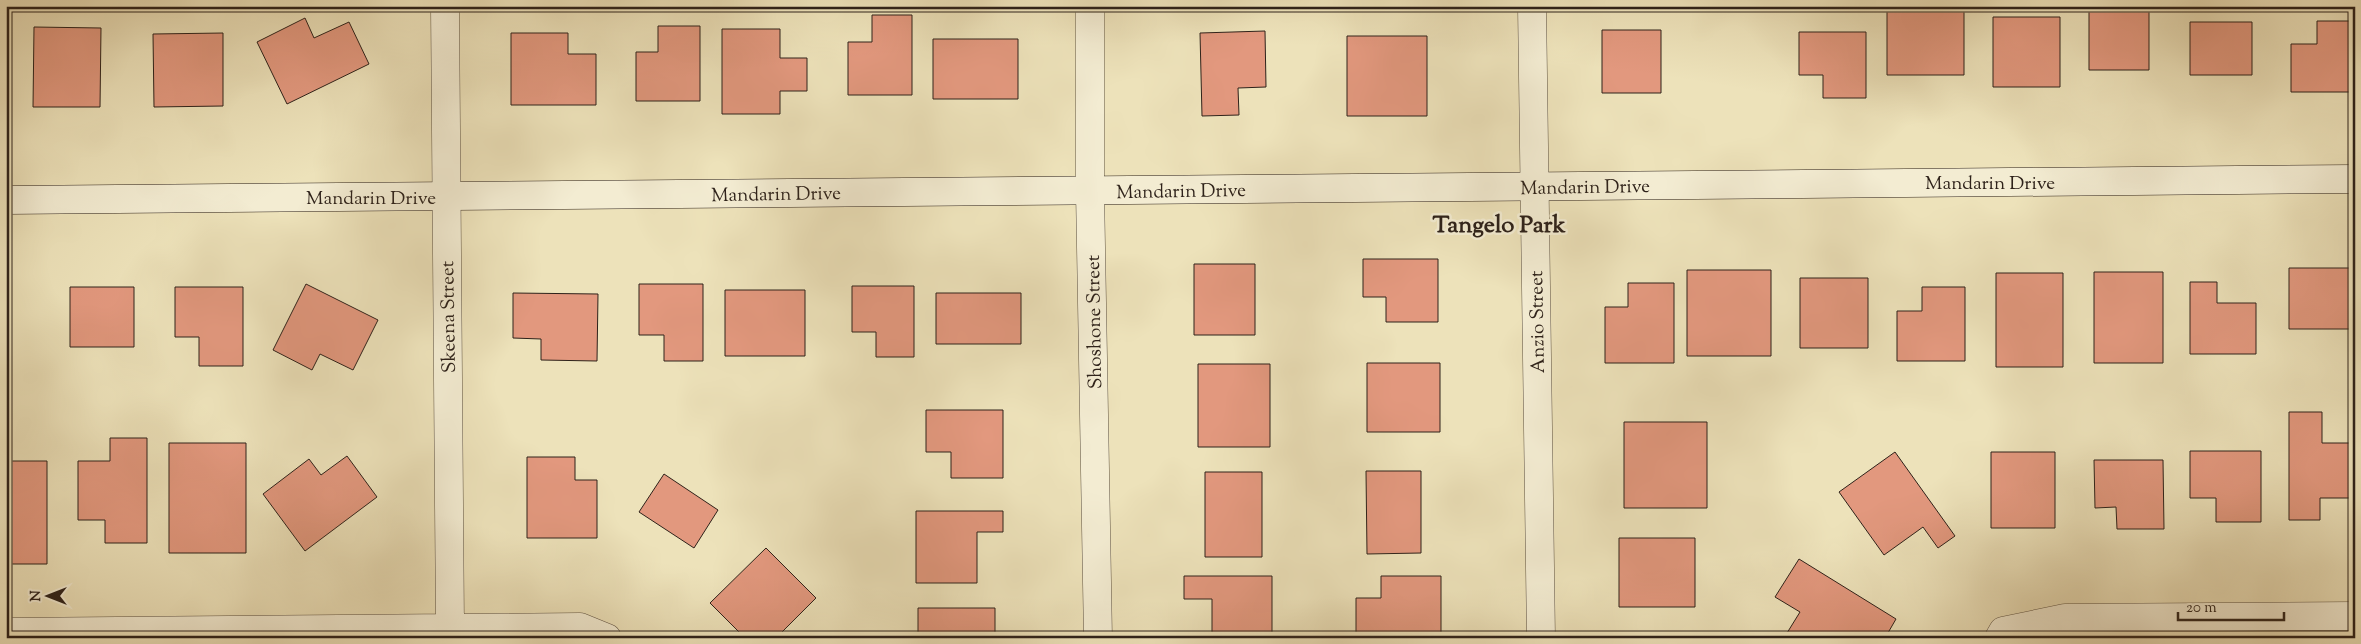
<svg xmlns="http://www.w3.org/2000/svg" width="2361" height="644" viewBox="0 0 2361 644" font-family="'Sorts Mill Goudy',serif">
	<rect width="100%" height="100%" fill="#ede2ba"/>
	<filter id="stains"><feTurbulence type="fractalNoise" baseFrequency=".004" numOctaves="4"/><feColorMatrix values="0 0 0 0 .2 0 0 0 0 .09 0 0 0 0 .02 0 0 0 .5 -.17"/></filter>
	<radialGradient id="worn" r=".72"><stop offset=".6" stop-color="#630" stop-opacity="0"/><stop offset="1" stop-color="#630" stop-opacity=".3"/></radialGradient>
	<path fill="#e2987e" stroke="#2e221a" d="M 1887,6 L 1964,6 L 1964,75 L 1887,75 Z
		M 2089,6 L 2149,6 L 2149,70 L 2089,70 Z
		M 872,15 L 912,15 L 912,95 L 848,95 L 848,42 L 872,42 Z
		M 1993,17 L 2060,17 L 2060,87 L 1993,87 Z
		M 305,18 L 314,38 L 349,22 L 369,64 L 287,104 L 257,42 Z
		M 2317,21 L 2355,21 L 2355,92 L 2291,92 L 2291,44 L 2317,44 Z
		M 2190,22 L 2252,22 L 2252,75 L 2190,75 Z
		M 658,26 L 700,26 L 700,101 L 636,101 L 636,52 L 658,52 Z
		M 34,27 L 101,28 L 100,107 L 33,107 Z
		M 6,29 L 11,29 L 11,103 L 6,103 Z
		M 722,29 L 780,29 L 780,58 L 807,58 L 807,91 L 780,91 L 780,114 L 722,114 Z
		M 1602,30 L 1661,30 L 1661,93 L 1602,93 Z
		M 1265,31 L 1266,87 L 1238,88 L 1239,115 L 1202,116 L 1200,33 Z
		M 1799,32 L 1866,32 L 1866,98 L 1823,98 L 1823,75 L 1799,75 Z
		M 223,33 L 223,106 L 154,107 L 153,34 Z
		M 511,33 L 568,33 L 568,54 L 596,54 L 596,105 L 511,105 Z
		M 1347,36 L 1427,36 L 1427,116 L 1347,116 Z
		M 933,39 L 1018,39 L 1018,99 L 933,99 Z
		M 1363,259 L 1438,259 L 1438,322 L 1386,322 L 1386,297 L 1363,297 Z
		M 1194,264 L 1255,264 L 1255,335 L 1194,335 Z
		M 2289,268 L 2355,268 L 2355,329 L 2289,329 Z
		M 1687,270 L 1771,270 L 1771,356 L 1687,356 Z
		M 2094,272 L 2163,272 L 2163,363 L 2094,363 Z
		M 1996,273 L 2063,273 L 2063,367 L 1996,367 Z
		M 1800,278 L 1868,278 L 1868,348 L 1800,348 Z
		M 2190,282 L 2217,282 L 2217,303 L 2256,303 L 2256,354 L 2190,354 Z
		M 1628,283 L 1674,283 L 1674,363 L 1605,363 L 1605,307 L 1628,307 Z
		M 306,284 L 378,320 L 353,370 L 320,354 L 312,370 L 273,350 Z
		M 639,284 L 703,284 L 703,361 L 664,361 L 664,335 L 639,335 Z
		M 852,286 L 914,286 L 914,357 L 876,357 L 876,332 L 852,332 Z
		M 70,287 L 134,287 L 134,347 L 70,347 Z
		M 175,287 L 243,287 L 243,366 L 199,366 L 199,337 L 175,337 Z
		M 1922,287 L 1965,287 L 1965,361 L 1897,361 L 1897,311 L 1922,311 Z
		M 725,290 L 805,290 L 805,356 L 725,356 Z
		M 513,293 L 598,294 L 597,361 L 541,360 L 541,339 L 513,338 Z
		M 936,293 L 1021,293 L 1021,344 L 936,344 Z
		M 1367,363 L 1440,363 L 1440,432 L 1367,432 Z
		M 1198,364 L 1270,364 L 1270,447 L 1198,447 Z
		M 926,410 L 1003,410 L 1003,478 L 951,478 L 951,452 L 926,452 Z
		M 2289,412 L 2322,412 L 2322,443 L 2355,443 L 2355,498 L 2320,498 L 2320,520 L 2289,520 Z
		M 1624,422 L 1707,422 L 1707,508 L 1624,508 Z
		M 110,438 L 147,438 L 147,543 L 105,543 L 105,520 L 78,520 L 78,461 L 110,461 Z
		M 169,443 L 246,443 L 246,553 L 169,553 Z
		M 2190,451 L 2261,451 L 2261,522 L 2216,522 L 2216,498 L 2190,498 Z
		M 1895,452 L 1955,536 L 1938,548 L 1923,527 L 1884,555 L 1839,492 Z
		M 1991,452 L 2055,452 L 2055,528 L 1991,528 Z
		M 347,456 L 377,497 L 305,551 L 263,494 L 309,459 L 321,475 Z
		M 527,457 L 575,457 L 575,480 L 597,480 L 597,538 L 527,538 Z
		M 2094,460 L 2163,460 L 2164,529 L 2117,529 L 2116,507 L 2095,508 Z
		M 6,461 L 47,461 L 47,564 L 6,564 Z
		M 1366,471 L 1421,471 L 1421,553 L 1367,554 Z
		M 1205,472 L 1262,472 L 1262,557 L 1205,557 Z
		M 664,474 L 718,510 L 694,548 L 639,512 Z
		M 916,511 L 1003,511 L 1003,532 L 977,532 L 977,583 L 916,583 Z
		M 1619,538 L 1695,538 L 1695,607 L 1619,607 Z
		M 766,548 L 816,598 L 776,638 L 745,638 L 710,603 Z
		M 1799,559 L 1896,619 L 1885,638 L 1796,638 L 1787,633 L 1800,612 L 1775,597 Z
		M 1184,576 L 1272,576 L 1272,638 L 1212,638 L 1212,599 L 1184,599 Z
		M 1381,576 L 1441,576 L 1441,638 L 1356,638 L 1356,598 L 1381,598 Z
		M 918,608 L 995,608 L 995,638 L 918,638 Z
		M 1632,634 L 1713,634 L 1713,638 L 1632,638 Z"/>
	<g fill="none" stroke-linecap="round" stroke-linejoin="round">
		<defs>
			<path id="street" d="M 445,6 L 450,627
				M 1090,6 L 1090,191 L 1098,638
				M 1532,6 L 1541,638
				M 6,632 L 580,627 L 607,638
				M 1999,638 L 2003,631 L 2065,618 L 2355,616"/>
			<path id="secondary" d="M 6,200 L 2355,179"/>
		</defs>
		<use href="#street" stroke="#5e5242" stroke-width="29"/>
		<use href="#secondary" stroke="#2e221a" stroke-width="29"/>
		<use href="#street" stroke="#f3ecd2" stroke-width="28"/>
		<use href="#secondary" stroke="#f3ecd2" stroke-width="28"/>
	</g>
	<g text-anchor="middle" stroke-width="5" stroke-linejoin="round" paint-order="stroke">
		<g font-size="19" fill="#2e221a" stroke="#f3ecd2">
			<text x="1990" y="189">Mandarin Drive</text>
			<text transform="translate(1585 186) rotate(-1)" y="7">Mandarin Drive</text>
			<text transform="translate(1181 190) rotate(-1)" y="7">Mandarin Drive</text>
			<text transform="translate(776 193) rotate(-1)" y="7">Mandarin Drive</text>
			<text x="371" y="204">Mandarin Drive</text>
			<text transform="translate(447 317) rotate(-91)" y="7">Skeena Street</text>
			<text transform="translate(1093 322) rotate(-91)" y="7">Shoshone Street</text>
			<text transform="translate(1536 322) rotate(-91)" y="7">Anzio Street</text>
		</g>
		<g font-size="24" font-weight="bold" fill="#2e221a" stroke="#f3ecd2">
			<text x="1499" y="232">Tangelo Park</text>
		</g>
	</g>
	<rect width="2361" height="644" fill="none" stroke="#ede2ba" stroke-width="25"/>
	<rect x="8" y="8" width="2346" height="629" fill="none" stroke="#2e221a" stroke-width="2.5"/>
	<rect x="12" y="12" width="2336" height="619" fill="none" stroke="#2e221a"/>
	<g transform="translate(48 596) rotate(270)" stroke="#f3ecd2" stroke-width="4" paint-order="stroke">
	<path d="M0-4L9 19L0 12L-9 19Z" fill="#2e221a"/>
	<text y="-8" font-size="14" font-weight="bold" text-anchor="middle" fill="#2e221a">N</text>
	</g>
	<path d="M2178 612v8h106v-8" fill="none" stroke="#2e221a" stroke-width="2.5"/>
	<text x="2186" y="612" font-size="15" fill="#2e221a" stroke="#f3ecd2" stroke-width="4" paint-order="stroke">20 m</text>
	<rect width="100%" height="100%" filter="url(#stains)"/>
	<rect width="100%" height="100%" fill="url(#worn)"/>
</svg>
